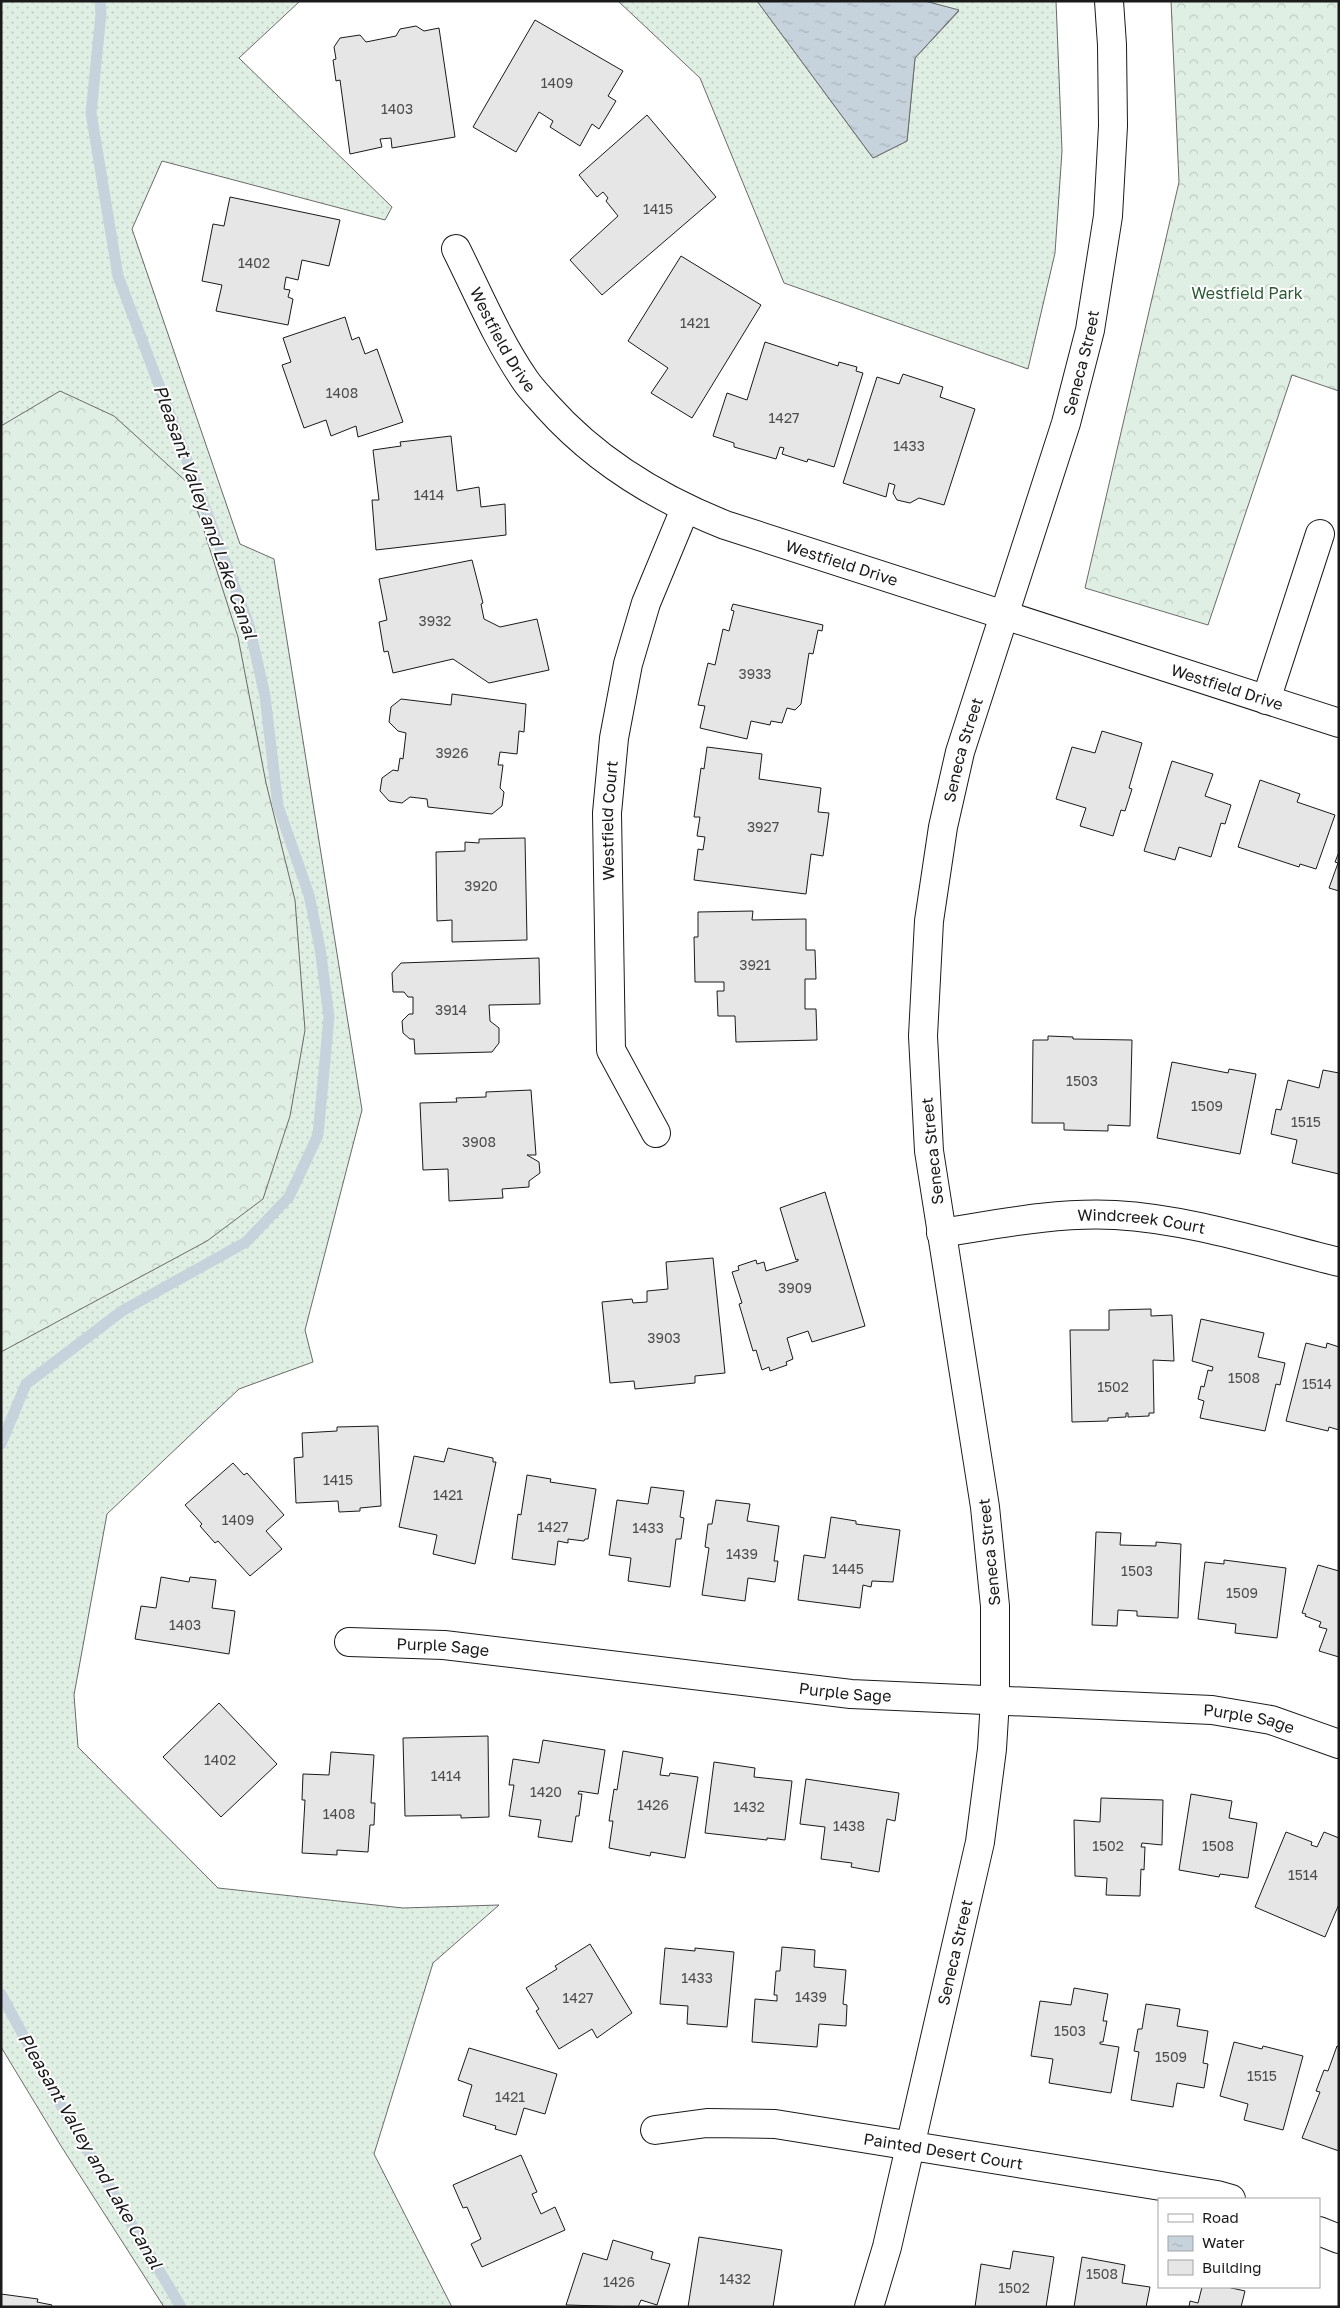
<svg xmlns="http://www.w3.org/2000/svg" width="1340" height="2308" viewBox="0 0 1340 2308" font-family="'Golos Text',sans-serif">
	<defs>
		<pattern id="grass-dots" width="8" height="8" patternUnits="userSpaceOnUse" patternTransform="scale(1.25)"><rect width="8" height="8" fill="#e0efe3"/><path d="M2 2h.1M6 6h.1" fill="none" stroke="#c0ccc2" stroke-width="1.8" stroke-linecap="round"/></pattern>
		<pattern id="forest-crowns" width="20" height="18" patternUnits="userSpaceOnUse" patternTransform="scale(1.25)"><rect width="20" height="18" fill="#e0efe3"/><path d="M2 6a3 3 0 1 1 6 0M12 15a3 3 0 1 1 6 0" fill="none" stroke="#c0ccc2"/></pattern>
		<pattern id="water-ripples" width="26" height="14" patternUnits="userSpaceOnUse" patternTransform="scale(1.25)"><rect width="26" height="14" fill="#c6d2dc"/><path d="M2 4q2-2 4 0t4 0M15 11q2-2 4 0t4 0" fill="none" stroke="#aab4bc"/></pattern>
	</defs>
	<rect width="100%" height="100%" fill="#fff"/>
	<path fill="url(#grass-dots)" stroke="#6a6a6a" d="M 1,1 L 300,1 L 239,58 L 392,207 L 385,220 L 162,161 L 132,229 L 240,544 L 274,559 L 362,1110 L 305,1330 L 313,1362 L 239,1389 L 107,1514 L 74,1695 L 78,1747 L 218,1888 L 403,1908 L 499,1905 L 433,1963 L 374,2154 L 452,2307 L 164,2307 L 61,2146 L 1,2047 Z
		M 618,1 L 757,1 L 873,158 L 907,141 L 915,58 L 959,11 L 925,1 L 1056,1 L 1062,151 L 1055,253 L 1028,369 L 784,283 L 700,78 Z"/>
	<path fill="url(#forest-crowns)" stroke="#6a6a6a" d="M 1171,1 L 1339,1 L 1339,391 L 1292,375 L 1208,625 L 1085,588 L 1179,182 Z
		M 60,391 L 114,416 L 189,484 L 238,637 L 266,783 L 295,900 L 305,1030 L 290,1116 L 263,1199 L 207,1241 L 1,1352 L 1,426 Z"/>
	<path fill="url(#water-ripples)" stroke="#6a6a6a" d="M 757,1 L 925,1 L 959,10 L 915,58 L 907,141 L 873,158 Z"/>
	<g fill="none" stroke-linecap="round" stroke-linejoin="round">
		<path stroke="#c6d2dc" stroke-width="11" d="M 1,1444 L 26,1384 L 122,1311 L 246,1242 L 289,1197 L 318,1135 L 329,1017 L 320,948 L 309,895 L 278,806 L 265,696 L 249,625 L 118,276 L 91,113 L 101,14 L 100,1
			M 1,1994 L 63,2109 L 181,2307"/>
	</g>
	<path fill="#e6e6e6" stroke="#1a1a1a" d="M 535,20 L 623,71 L 608,96 L 616,101 L 599,129 L 592,124 L 580,146 L 550,127 L 553,121 L 539,112 L 516,152 L 473,127 Z
		M 416,26 L 424,31 L 439,28 L 455,137 L 392,148 L 391,138 L 380,139 L 382,147 L 350,154 L 340,80 L 336,81 L 333,60 L 336,59 L 334,47 L 340,38 L 360,35 L 366,42 L 396,36 L 400,29 Z
		M 647,115 L 716,197 L 602,295 L 570,260 L 618,216 L 606,201 L 608,198 L 603,192 L 597,197 L 579,175 Z
		M 230,197 L 340,220 L 329,266 L 302,260 L 298,280 L 286,277 L 284,289 L 290,290 L 288,297 L 293,299 L 288,325 L 216,311 L 222,285 L 202,281 L 213,224 L 224,226 Z
		M 681,256 L 761,305 L 692,418 L 651,393 L 668,368 L 628,341 Z
		M 345,317 L 352,340 L 359,337 L 365,354 L 377,349 L 403,422 L 358,437 L 356,426 L 331,436 L 326,420 L 304,428 L 282,365 L 291,362 L 283,338 Z
		M 765,342 L 838,366 L 839,362 L 857,367 L 856,371 L 863,373 L 834,467 L 808,459 L 807,462 L 782,454 L 784,448 L 780,447 L 776,459 L 734,447 L 734,443 L 713,436 L 727,393 L 747,400 Z
		M 903,374 L 943,387 L 940,397 L 975,409 L 944,505 L 919,498 L 910,503 L 897,500 L 893,493 L 895,485 L 889,483 L 886,497 L 843,483 L 877,377 L 899,384 Z
		M 451,436 L 457,491 L 479,487 L 481,507 L 505,504 L 506,535 L 376,550 L 372,500 L 379,500 L 373,450 L 401,446 L 400,442 Z
		M 472,560 L 483,603 L 481,604 L 484,619 L 500,627 L 537,619 L 549,670 L 489,683 L 453,659 L 393,673 L 388,651 L 384,652 L 379,622 L 387,620 L 379,579 Z
		M 733,604 L 823,625 L 822,631 L 818,630 L 813,654 L 809,653 L 801,704 L 795,710 L 787,708 L 782,723 L 771,721 L 770,725 L 751,721 L 747,739 L 700,728 L 705,706 L 698,705 L 708,663 L 715,665 L 723,629 L 729,631 L 734,611 L 731,610 Z
		M 452,694 L 526,704 L 524,732 L 519,731 L 517,754 L 500,752 L 498,765 L 503,765 L 500,788 L 504,792 L 502,806 L 492,814 L 428,807 L 427,799 L 410,797 L 402,803 L 389,801 L 380,791 L 382,778 L 393,770 L 398,771 L 400,758 L 403,759 L 406,733 L 398,731 L 389,722 L 391,707 L 401,699 L 451,705 Z
		M 1102,731 L 1142,743 L 1129,788 L 1132,789 L 1125,811 L 1121,810 L 1113,836 L 1080,826 L 1086,808 L 1056,799 L 1072,747 L 1095,753 Z
		M 707,747 L 762,754 L 759,779 L 821,788 L 818,812 L 829,813 L 823,856 L 811,854 L 806,894 L 694,880 L 698,849 L 703,850 L 705,837 L 697,836 L 700,817 L 694,817 L 701,768 L 704,769 Z
		M 1172,761 L 1213,774 L 1205,796 L 1231,805 L 1225,824 L 1221,823 L 1211,857 L 1179,847 L 1175,860 L 1144,851 Z
		M 1260,780 L 1300,794 L 1297,802 L 1335,815 L 1316,869 L 1300,864 L 1299,867 L 1238,847 Z
		M 525,838 L 527,940 L 452,942 L 452,920 L 437,921 L 436,852 L 465,851 L 465,842 L 479,843 L 479,839 Z
		M 1339,852 L 1339,891 L 1329,888 L 1338,863 L 1335,862 Z
		M 753,911 L 752,920 L 806,919 L 806,950 L 815,950 L 816,979 L 805,979 L 805,1009 L 816,1009 L 817,1040 L 736,1042 L 735,1016 L 718,1016 L 717,991 L 724,991 L 724,982 L 695,982 L 694,937 L 698,937 L 698,912 Z
		M 539,958 L 540,1004 L 489,1005 L 490,1021 L 499,1028 L 499,1043 L 492,1052 L 415,1054 L 414,1039 L 410,1039 L 403,1033 L 402,1021 L 409,1014 L 413,1014 L 413,997 L 408,997 L 404,992 L 393,992 L 392,973 L 401,963 Z
		M 1048,1036 L 1073,1037 L 1073,1039 L 1132,1040 L 1130,1126 L 1108,1125 L 1108,1131 L 1064,1130 L 1064,1123 L 1032,1123 L 1033,1040 L 1048,1040 Z
		M 1172,1062 L 1228,1073 L 1229,1069 L 1256,1074 L 1240,1154 L 1157,1138 Z
		M 1323,1070 L 1339,1073 L 1339,1174 L 1292,1163 L 1297,1140 L 1271,1134 L 1276,1109 L 1281,1110 L 1288,1080 L 1319,1088 Z
		M 531,1090 L 536,1155 L 527,1155 L 539,1162 L 540,1173 L 529,1181 L 529,1187 L 502,1189 L 503,1198 L 449,1201 L 448,1169 L 423,1170 L 420,1103 L 457,1102 L 456,1098 L 486,1097 L 486,1092 Z
		M 825,1192 L 865,1326 L 812,1342 L 808,1331 L 787,1338 L 793,1359 L 786,1362 L 787,1365 L 770,1371 L 769,1367 L 762,1370 L 756,1350 L 753,1351 L 739,1304 L 742,1303 L 732,1272 L 739,1270 L 738,1266 L 756,1260 L 757,1264 L 764,1262 L 766,1271 L 798,1261 L 798,1259 L 796,1260 L 780,1208 Z
		M 713,1258 L 725,1373 L 695,1376 L 695,1383 L 635,1389 L 634,1381 L 610,1383 L 602,1302 L 632,1299 L 633,1303 L 647,1302 L 647,1291 L 668,1289 L 666,1262 Z
		M 1151,1309 L 1151,1316 L 1172,1315 L 1174,1361 L 1153,1360 L 1154,1413 L 1149,1413 L 1149,1416 L 1128,1417 L 1128,1413 L 1126,1413 L 1126,1417 L 1108,1418 L 1108,1421 L 1072,1422 L 1070,1330 L 1109,1330 L 1109,1310 Z
		M 1201,1319 L 1264,1333 L 1258,1357 L 1285,1363 L 1280,1385 L 1276,1384 L 1265,1431 L 1200,1418 L 1204,1401 L 1198,1399 L 1201,1386 L 1204,1387 L 1208,1370 L 1212,1371 L 1213,1367 L 1192,1361 Z
		M 1306,1343 L 1326,1348 L 1327,1343 L 1339,1347 L 1339,1430 L 1329,1427 L 1328,1431 L 1286,1421 Z
		M 378,1426 L 381,1506 L 360,1508 L 360,1511 L 339,1512 L 338,1501 L 296,1503 L 294,1458 L 303,1457 L 302,1433 L 337,1431 L 337,1427 Z
		M 448,1448 L 493,1458 L 493,1462 L 496,1462 L 475,1564 L 433,1554 L 437,1535 L 399,1527 L 414,1456 L 444,1462 Z
		M 233,1463 L 244,1475 L 247,1473 L 284,1515 L 266,1531 L 282,1549 L 250,1576 L 218,1541 L 215,1543 L 200,1526 L 202,1524 L 185,1505 Z
		M 527,1475 L 551,1479 L 550,1482 L 596,1489 L 588,1539 L 585,1539 L 584,1541 L 568,1539 L 568,1543 L 558,1541 L 555,1565 L 512,1559 L 518,1514 L 521,1515 Z
		M 651,1487 L 684,1491 L 680,1517 L 684,1518 L 681,1539 L 676,1539 L 670,1587 L 628,1581 L 631,1558 L 609,1555 L 617,1500 L 648,1504 Z
		M 716,1500 L 750,1504 L 747,1521 L 779,1526 L 774,1561 L 778,1561 L 775,1582 L 748,1578 L 745,1601 L 702,1595 L 709,1548 L 705,1547 L 708,1524 L 712,1524 Z
		M 831,1517 L 856,1521 L 856,1524 L 900,1530 L 893,1582 L 872,1581 L 871,1587 L 863,1585 L 860,1608 L 798,1600 L 804,1555 L 825,1558 Z
		M 1096,1532 L 1121,1533 L 1120,1545 L 1156,1546 L 1156,1542 L 1181,1544 L 1178,1618 L 1137,1616 L 1137,1611 L 1118,1610 L 1117,1626 L 1092,1625 Z
		M 1224,1560 L 1286,1568 L 1277,1638 L 1235,1633 L 1236,1624 L 1198,1619 L 1205,1562 L 1224,1564 Z
		M 1318,1565 L 1339,1571 L 1339,1657 L 1319,1651 L 1327,1629 L 1319,1627 L 1321,1622 L 1305,1616 L 1306,1614 L 1302,1613 Z
		M 161,1577 L 189,1582 L 190,1577 L 216,1580 L 212,1608 L 235,1611 L 229,1654 L 135,1639 L 141,1606 L 156,1608 Z
		M 219,1703 L 277,1764 L 221,1817 L 163,1757 Z
		M 488,1736 L 489,1817 L 461,1818 L 461,1815 L 405,1816 L 403,1738 Z
		M 543,1740 L 605,1750 L 598,1794 L 579,1791 L 578,1794 L 582,1794 L 579,1816 L 576,1816 L 572,1842 L 538,1837 L 541,1820 L 509,1816 L 514,1785 L 509,1785 L 513,1759 L 539,1763 Z
		M 623,1751 L 663,1758 L 660,1775 L 669,1776 L 670,1773 L 698,1777 L 685,1858 L 651,1852 L 650,1856 L 609,1848 L 613,1821 L 609,1821 L 614,1789 L 617,1790 Z
		M 331,1752 L 374,1755 L 371,1803 L 375,1803 L 374,1825 L 370,1825 L 368,1852 L 337,1850 L 337,1855 L 302,1853 L 305,1800 L 302,1800 L 303,1774 L 329,1775 Z
		M 714,1762 L 755,1768 L 754,1777 L 792,1781 L 785,1840 L 767,1838 L 767,1840 L 705,1833 Z
		M 806,1779 L 899,1793 L 895,1821 L 887,1819 L 879,1872 L 851,1867 L 852,1863 L 821,1859 L 825,1827 L 800,1824 Z
		M 1191,1794 L 1232,1801 L 1229,1818 L 1257,1823 L 1248,1878 L 1220,1874 L 1219,1877 L 1179,1870 Z
		M 1101,1798 L 1163,1800 L 1162,1845 L 1142,1843 L 1141,1847 L 1145,1847 L 1144,1870 L 1141,1869 L 1140,1896 L 1106,1895 L 1107,1878 L 1075,1876 L 1074,1820 L 1100,1822 Z
		M 1286,1832 L 1312,1842 L 1311,1845 L 1317,1847 L 1324,1832 L 1339,1838 L 1339,1904 L 1325,1937 L 1255,1907 Z
		M 590,1944 L 632,2013 L 597,2038 L 592,2029 L 559,2049 L 536,2011 L 539,2009 L 526,1988 L 557,1969 L 555,1966 Z
		M 782,1947 L 815,1950 L 814,1967 L 846,1970 L 843,2004 L 847,2005 L 846,2026 L 819,2024 L 817,2047 L 752,2042 L 755,1999 L 777,2001 L 777,1995 L 774,1995 L 776,1971 L 780,1971 Z
		M 665,1948 L 695,1951 L 695,1948 L 734,1952 L 727,2027 L 687,2024 L 688,2006 L 660,2004 Z
		M 1074,1988 L 1108,1994 L 1103,2021 L 1107,2021 L 1103,2042 L 1100,2042 L 1100,2044 L 1119,2047 L 1111,2093 L 1049,2083 L 1053,2059 L 1031,2056 L 1040,2001 L 1071,2005 Z
		M 1146,2004 L 1180,2009 L 1177,2026 L 1208,2031 L 1203,2063 L 1208,2064 L 1204,2088 L 1177,2083 L 1173,2107 L 1131,2100 L 1139,2052 L 1134,2051 L 1138,2029 L 1142,2029 Z
		M 1234,2042 L 1262,2049 L 1263,2046 L 1303,2056 L 1283,2130 L 1244,2120 L 1248,2104 L 1220,2096 Z
		M 1337,2046 L 1339,2047 L 1339,2151 L 1302,2138 L 1320,2092 L 1316,2091 L 1324,2070 L 1328,2071 Z
		M 469,2048 L 557,2074 L 545,2114 L 524,2108 L 516,2135 L 495,2129 L 496,2126 L 463,2116 L 472,2085 L 458,2080 Z
		M 521,2155 L 537,2192 L 532,2194 L 541,2214 L 555,2207 L 565,2230 L 482,2267 L 471,2244 L 481,2239 L 467,2207 L 463,2208 L 453,2185 Z
		M 699,2237 L 782,2250 L 773,2307 L 688,2307 Z
		M 613,2240 L 653,2252 L 651,2259 L 670,2264 L 657,2305 L 641,2300 L 638,2307 L 566,2305 L 583,2253 L 607,2260 Z
		M 1013,2251 L 1054,2257 L 1046,2307 L 975,2307 L 981,2264 L 1010,2269 Z
		M 1082,2257 L 1125,2265 L 1122,2283 L 1150,2287 L 1146,2307 L 1074,2307 Z
		M 1202,2287 L 1227,2287 L 1245,2291 L 1241,2307 L 1189,2307 L 1190,2301 L 1198,2303 Z
		M 1,2294 L 38,2299 L 37,2302 L 52,2305 L 51,2307 L 1,2307 Z"/>
	<g fill="none" stroke-linecap="round" stroke-linejoin="round">
		<defs>
			<g id="minor">
				<path id="s1" d="M 456,249 C 478,293 497,339 525,380 C 531,389 540,398 547,406 C 596,461 657,498 725,525 L 1339,723"/>
				<path d="M 1266,700 L 1320,534"/>
				<path id="s2" d="M 656,1133 L 611,1050 L 607,813 L 614,738 L 628,664 L 646,603 L 685,509"/>
				<path id="s3" d="M 941,1233 C 999,1224 1056,1212 1115,1215 C 1189,1219 1266,1244 1339,1262"/>
				<path id="s4" d="M 349,1642 L 444,1645 L 851,1694 L 1212,1710 L 1271,1720 L 1339,1744"/>
				<path id="s5" d="M 655,2130 L 707,2123 L 775,2124 L 1217,2195 L 1231,2199"/>
				<path d="M 1319,2231 L 1339,2239"/>
				<path id="s6" d="M 869,2307 L 887,2247 L 980,1842 L 992,1749 L 995,1700 L 995,1606 L 985,1507 L 929,1151 L 923,1036 L 929,921 L 943,827 L 960,752 L 1066,423 L 1090,330 L 1108,216 L 1113,126 L 1112,45 L 1109,1"/>
			</g>
		</defs>
		<use href="#minor" stroke="#1a1a1a" stroke-width="30"/>
		<use href="#minor" stroke="#fff" stroke-width="28"/>
	</g>
	<g text-anchor="middle" stroke-width="4" stroke-linejoin="round" paint-order="stroke">
		<g font-size="14" fill="#4d4d4d">
			<text x="557" y="88">1409</text>
			<text x="397" y="114">1403</text>
			<text x="658" y="214">1415</text>
			<text x="254" y="268">1402</text>
			<text x="695" y="328">1421</text>
			<text x="342" y="398">1408</text>
			<text x="784" y="423">1427</text>
			<text x="909" y="451">1433</text>
			<text x="429" y="500">1414</text>
			<text x="435" y="626">3932</text>
			<text x="755" y="679">3933</text>
			<text x="452" y="758">3926</text>
			<text x="763" y="832">3927</text>
			<text x="481" y="891">3920</text>
			<text x="755" y="970">3921</text>
			<text x="451" y="1015">3914</text>
			<text x="1082" y="1086">1503</text>
			<text x="1207" y="1111">1509</text>
			<text x="1306" y="1127">1515</text>
			<text x="479" y="1147">3908</text>
			<text x="795" y="1293">3909</text>
			<text x="664" y="1343">3903</text>
			<text x="1244" y="1383">1508</text>
			<text x="1317" y="1389">1514</text>
			<text x="1113" y="1392">1502</text>
			<text x="338" y="1485">1415</text>
			<text x="448" y="1500">1421</text>
			<text x="238" y="1525">1409</text>
			<text x="553" y="1532">1427</text>
			<text x="648" y="1533">1433</text>
			<text x="742" y="1559">1439</text>
			<text x="848" y="1574">1445</text>
			<text x="1137" y="1576">1503</text>
			<text x="1242" y="1598">1509</text>
			<text x="185" y="1630">1403</text>
			<text x="220" y="1765">1402</text>
			<text x="446" y="1781">1414</text>
			<text x="546" y="1797">1420</text>
			<text x="653" y="1810">1426</text>
			<text x="749" y="1812">1432</text>
			<text x="339" y="1819">1408</text>
			<text x="849" y="1831">1438</text>
			<text x="1108" y="1851">1502</text>
			<text x="1218" y="1851">1508</text>
			<text x="1303" y="1880">1514</text>
			<text x="697" y="1983">1433</text>
			<text x="811" y="2002">1439</text>
			<text x="578" y="2003">1427</text>
			<text x="1070" y="2036">1503</text>
			<text x="1171" y="2062">1509</text>
			<text x="1262" y="2081">1515</text>
			<text x="510" y="2102">1421</text>
			<text x="1102" y="2279">1508</text>
			<text x="735" y="2284">1432</text>
			<text x="619" y="2287">1426</text>
			<text x="1014" y="2293">1502</text>
		</g>
		<g font-size="16" fill="#2b5a34" stroke="#fff">
			<text x="1247" y="299">Westfield Park</text>
		</g>
		<g font-size="16" fill="#1a1a1a" stroke="#fff">
			<text dy="6" stroke="none"><textPath href="#s1" startOffset="102">Westfield Drive</textPath></text>
			<text dy="6" stroke="none"><textPath href="#s6" startOffset="1985">Seneca Street</textPath></text>
			<text dy="6" stroke="none"><textPath href="#s1" startOffset="521">Westfield Drive</textPath></text>
			<text dy="6" stroke="none"><textPath href="#s1" startOffset="926">Westfield Drive</textPath></text>
			<text dy="6" stroke="none"><textPath href="#s6" startOffset="1580">Seneca Street</textPath></text>
			<text dy="6" stroke="none"><textPath href="#s2" startOffset="324">Westfield Court</textPath></text>
			<text transform="translate(932 1151) rotate(-96)" y="6">Seneca Street</text>
			<text dy="6" stroke="none"><textPath href="#s3" startOffset="202">Windcreek Court</textPath></text>
			<text transform="translate(989 1552) rotate(-96)" y="6">Seneca Street</text>
			<text dy="6" stroke="none"><textPath href="#s4" startOffset="94">Purple Sage</textPath></text>
			<text dy="6" stroke="none"><textPath href="#s4" startOffset="499">Purple Sage</textPath></text>
			<text dy="6" stroke="none"><textPath href="#s4" startOffset="904">Purple Sage</textPath></text>
			<text dy="6" stroke="none"><textPath href="#s6" startOffset="365">Seneca Street</textPath></text>
			<text dy="6" stroke="none"><textPath href="#s5" startOffset="291">Painted Desert Court</textPath></text>
		</g>
		<g font-size="18" font-style="italic" fill="#1a1a1a" stroke="#fff">
			<text transform="translate(205 512) rotate(70)" y="6">Pleasant Valley and Lake Canal</text>
			<text transform="translate(90 2151) rotate(60)" y="6">Pleasant Valley and Lake Canal</text>
		</g>
	</g>
	<rect width="1340" height="2308" fill="none" stroke="#1a1a1a" stroke-width="5"/>
	<rect x="1158" y="2198" width="162" height="90" fill="#ffffff" stroke="#a3a3a3"/>
	<rect x="1168" y="2214" width="25" height="8" fill="#ffffff" stroke="#a3a3a3"/>
	<text x="1202" y="2223" font-size="15" fill="#1a1a1a">Road</text>
	<rect x="1168" y="2236" width="25" height="15" fill="url(#water-ripples)" stroke="#a3a3a3"/>
	<text x="1202" y="2248" font-size="15" fill="#1a1a1a">Water</text>
	<rect x="1168" y="2260" width="25" height="15" fill="#e6e6e6" stroke="#a3a3a3"/>
	<text x="1202" y="2273" font-size="15" fill="#1a1a1a">Building</text>
</svg>
